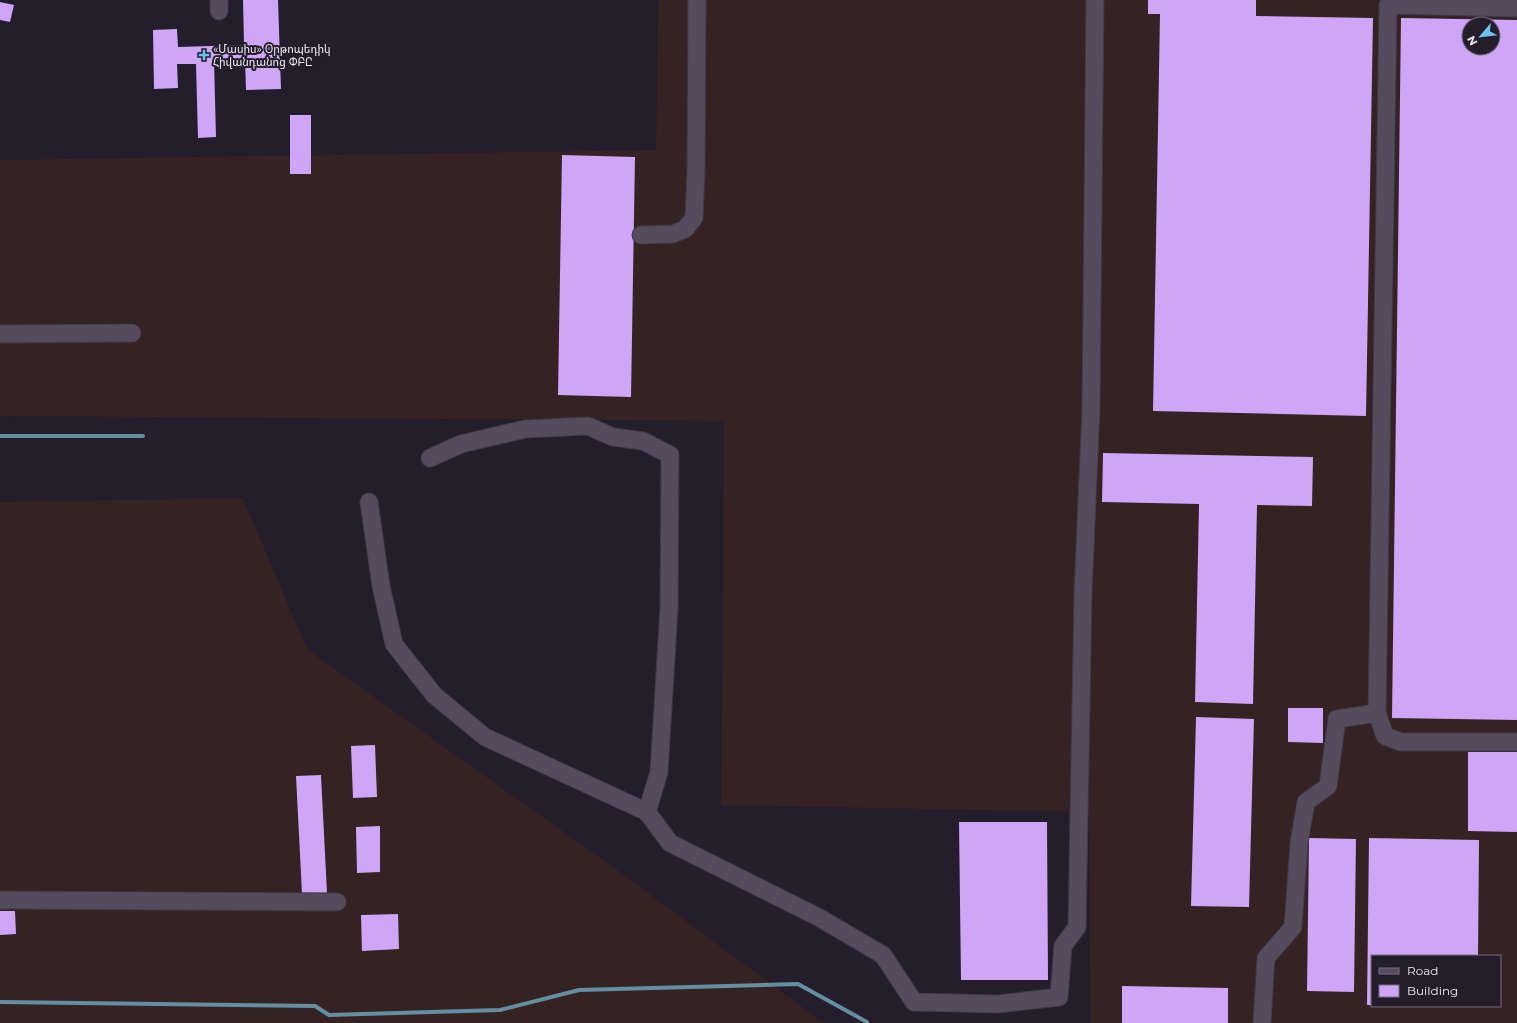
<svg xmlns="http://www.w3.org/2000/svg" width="1517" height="1023" viewBox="0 0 1517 1023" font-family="Montserrat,'Noto Sans Armenian',sans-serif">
	<rect width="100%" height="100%" fill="#241d2c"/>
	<path fill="#352222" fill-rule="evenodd" d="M 658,0 L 1517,0 L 1517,1023 L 1090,1023 L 1089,812 L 721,805 L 724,421 L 0,416 L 0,160 L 656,150 ZM 1469,24 L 1493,24 L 1493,48 L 1469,48 ZM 1372,956 L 1500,956 L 1500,1006 L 1372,1006 Z
		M 243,498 L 307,649 L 617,870 L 824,1023 L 0,1023 L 0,502 Z"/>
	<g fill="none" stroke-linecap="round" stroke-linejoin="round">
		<path stroke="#638fa1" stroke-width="4" d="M 0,436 L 143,436
			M 0,1002 L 315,1006 L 329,1015 L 500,1010 L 579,990 L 798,984 L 867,1022"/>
	</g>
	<path fill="#cfa6f7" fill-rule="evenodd" d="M 243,0 L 278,0 L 281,89 L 246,90 L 245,60 L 214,61 L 216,137 L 198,138 L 196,64 L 177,64 L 178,88 L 154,89 L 153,30 L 177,29 L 178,47 L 244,45 Z
		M 1148,0 L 1256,0 L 1256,16 L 1373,18 L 1366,416 L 1153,411 L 1160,14 L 1148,14 Z
		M 0,2 L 14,5 L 10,22 L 0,20 Z
		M 1401,18 L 1517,20 L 1517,720 L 1392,718 ZM 1469,24 L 1493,24 L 1493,48 L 1469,48 Z
		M 290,115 L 311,115 L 311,174 L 290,174 Z
		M 562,155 L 635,157 L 631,397 L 558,395 Z
		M 1103,453 L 1313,457 L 1312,506 L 1257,505 L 1253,704 L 1195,702 L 1199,504 L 1102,502 Z
		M 1288,708 L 1323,708 L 1323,743 L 1288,742 Z
		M 1196,717 L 1254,719 L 1249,907 L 1191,906 Z
		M 375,745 L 377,797 L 353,798 L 351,746 Z
		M 1468,752 L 1517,752 L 1517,832 L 1468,831 Z
		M 321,775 L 327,893 L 302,894 L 296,776 Z
		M 959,822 L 1047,822 L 1048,980 L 961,980 Z
		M 380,826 L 380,872 L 357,873 L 356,827 Z
		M 1309,838 L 1356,839 L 1354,992 L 1307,991 Z
		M 1369,838 L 1479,840 L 1478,956 L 1372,956 L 1372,1005 L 1367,1005 Z
		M 0,911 L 15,911 L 16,934 L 0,935 Z
		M 398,914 L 399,949 L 362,951 L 361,915 Z
		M 1122,986 L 1228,988 L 1228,1023 L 1122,1023 Z"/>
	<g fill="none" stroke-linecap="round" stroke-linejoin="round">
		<defs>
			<path id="minor" d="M 1517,8 L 1388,5 L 1377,713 L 1385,736 L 1401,742 L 1517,742
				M 219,11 L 219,0
				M 641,235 L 673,234 L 685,229 L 694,218 L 696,173 L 697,0
				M 0,334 L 132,333
				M 430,458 L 461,444 L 525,429 L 588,426 L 613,437 L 643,441 L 670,455 L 669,608 L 659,772 L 647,812
				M 369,502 L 381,586 L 394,644 L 434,695 L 485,737 L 647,812 L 670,843 L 818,917 L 883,955 L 914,1002 L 998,1004 L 1059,997 L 1063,946 L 1077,927 L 1083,593 L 1091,408 L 1095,0
				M 0,900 L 337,902
				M 1262,1023 L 1266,958 L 1293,927 L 1299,843 L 1306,802 L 1328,786 L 1337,719 L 1377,713"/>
		</defs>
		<use href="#minor" stroke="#403946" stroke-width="19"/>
		<use href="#minor" stroke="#544c5d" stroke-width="17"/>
	</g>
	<path fill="#6bc3f2" stroke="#241d2c" stroke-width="1.5" d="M202 49h4v4h4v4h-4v4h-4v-4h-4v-4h4z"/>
	<g text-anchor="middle" stroke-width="4" stroke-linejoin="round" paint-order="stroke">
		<g font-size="11" fill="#f0ebf6" stroke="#241d2c" text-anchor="start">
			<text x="213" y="53">«Մասիս» Օրթոպեդիկ<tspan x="213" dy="13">Հիվանդանոց ՓԲԸ</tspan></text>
		</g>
	</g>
	<rect x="1371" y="955" width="130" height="52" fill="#241d2c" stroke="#766f7d"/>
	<rect x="1379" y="968" width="20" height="6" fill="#544c5d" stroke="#766f7d"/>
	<text x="1407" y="975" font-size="12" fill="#f0ebf6">Road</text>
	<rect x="1379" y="985" width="20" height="12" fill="#cfa6f7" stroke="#766f7d"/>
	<text x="1407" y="995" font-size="12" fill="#f0ebf6">Building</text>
	<g transform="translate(1481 36) rotate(242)"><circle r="19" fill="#241d2c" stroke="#766f7d"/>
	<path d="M0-3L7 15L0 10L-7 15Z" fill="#6bc3f2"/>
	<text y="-6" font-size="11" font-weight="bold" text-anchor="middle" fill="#f0ebf6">N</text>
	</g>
</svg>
